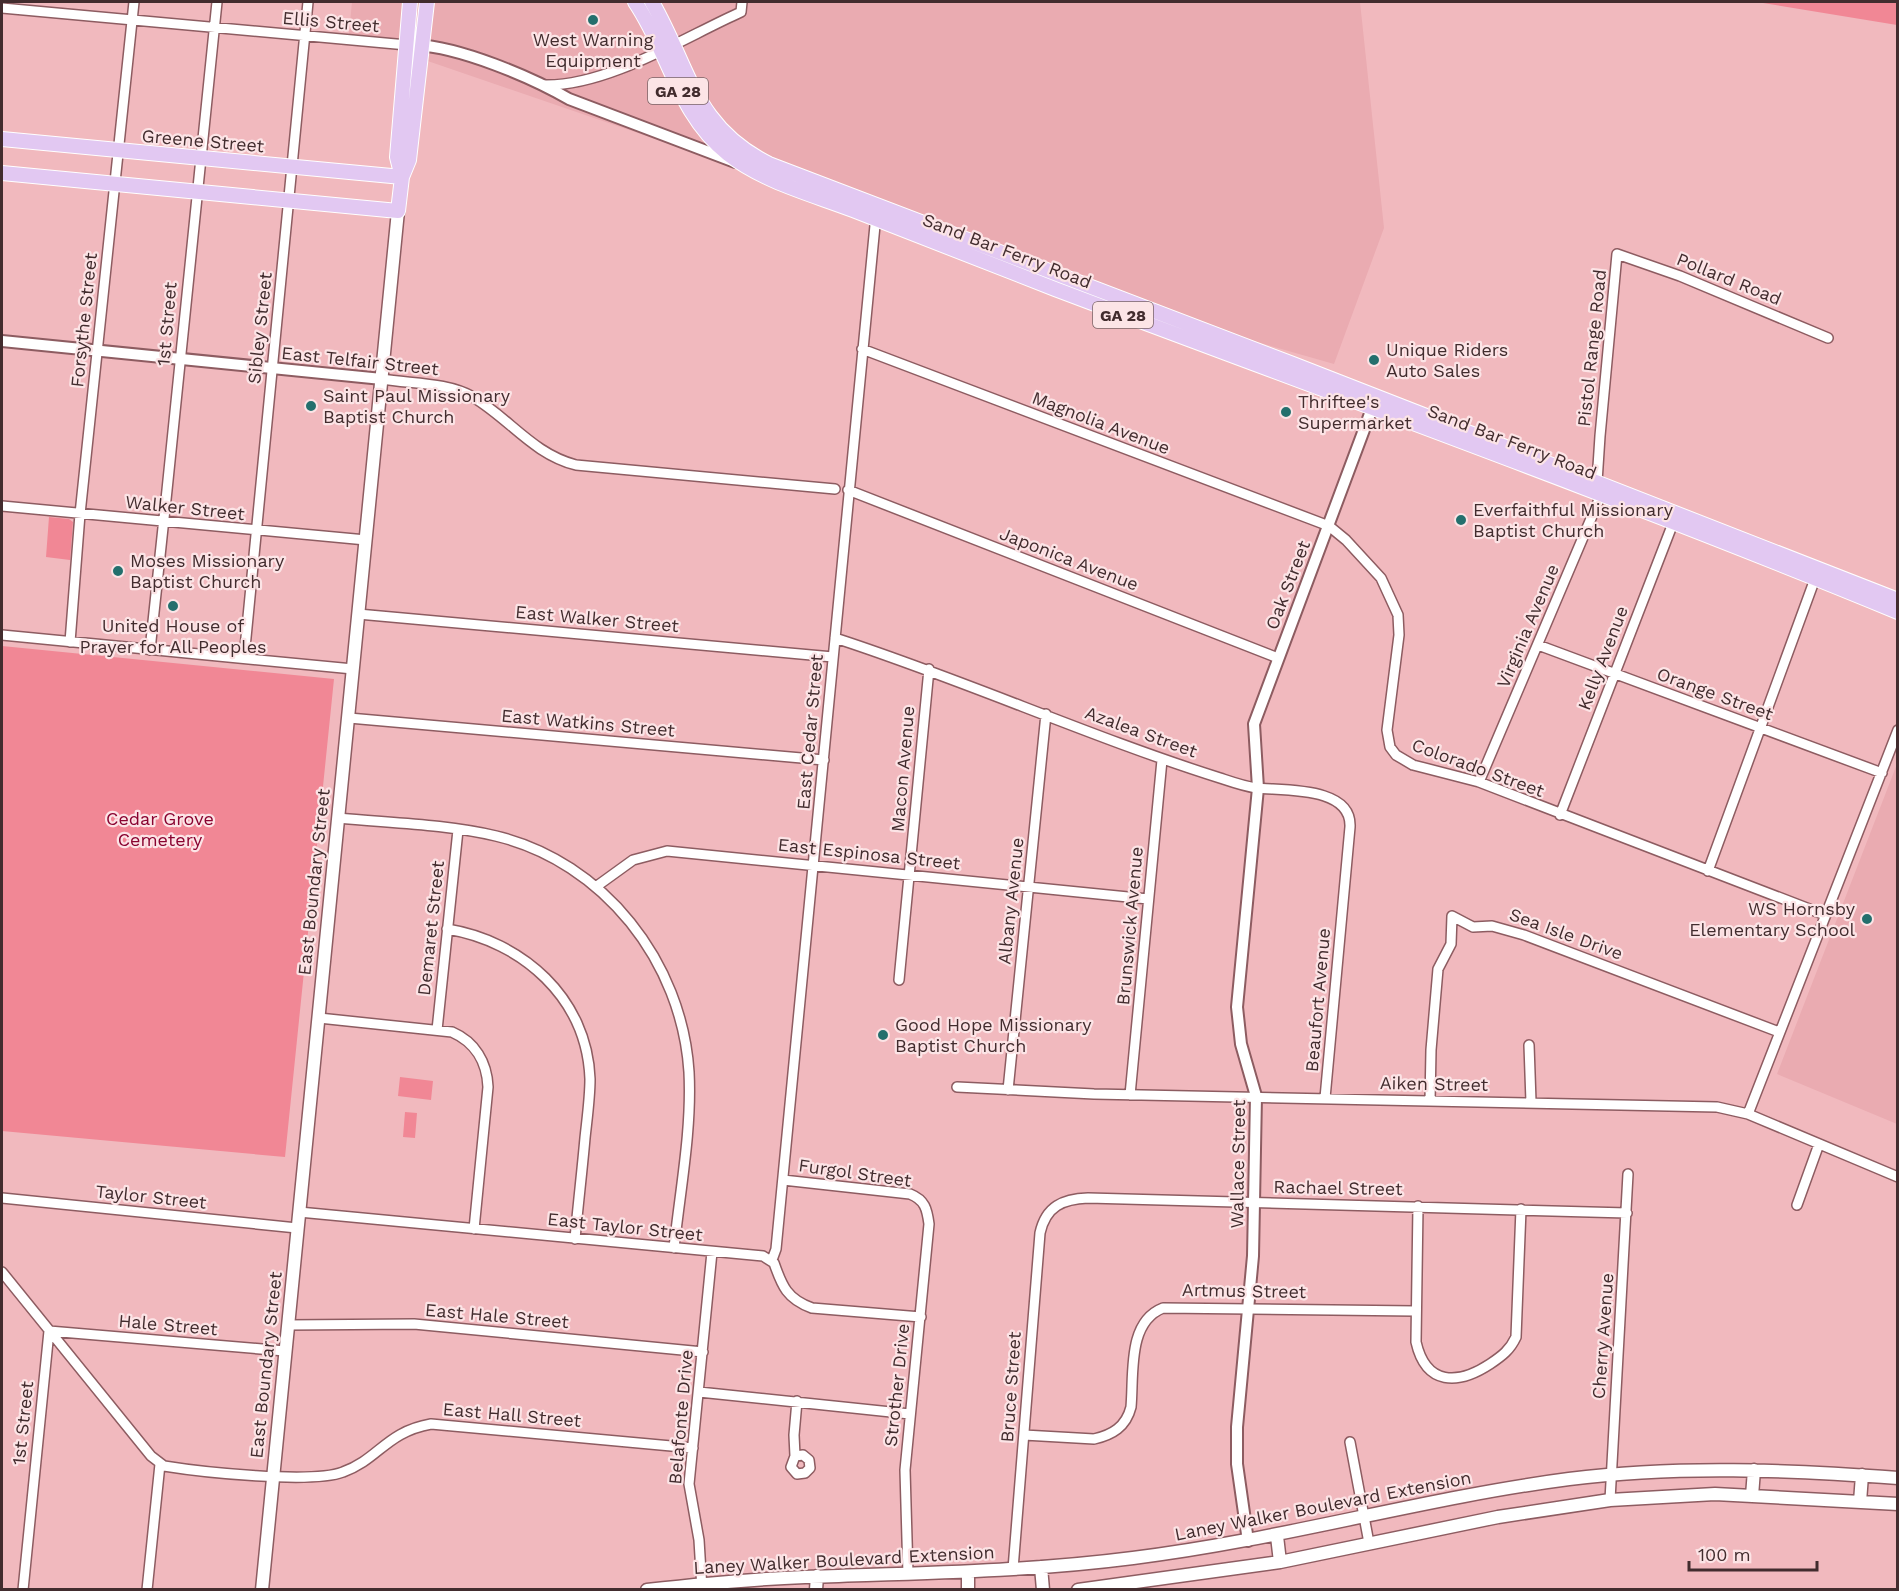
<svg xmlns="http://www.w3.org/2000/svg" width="1899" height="1591" viewBox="0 0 1899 1591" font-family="'Work Sans',sans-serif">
	<rect width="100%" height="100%" fill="#f1b9be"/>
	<path fill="#eaabb1" d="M 352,2 L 1360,2 L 1384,228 L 1334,364 L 1201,326 L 349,34 Z
		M 1897,764 L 1897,1124 L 1777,1074 Z"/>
	<path fill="#f18795" d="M 1757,2 L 1897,2 L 1897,25 Z
		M 49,517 L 69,519 L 73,522 L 70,560 L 46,557 Z
		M 2,646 L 334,679 L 285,1157 L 2,1131 Z
		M 400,1077 L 433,1081 L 431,1100 L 398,1096 Z
		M 405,1112 L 417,1113 L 415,1138 L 403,1137 Z"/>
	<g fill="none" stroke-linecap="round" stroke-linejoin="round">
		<defs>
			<path id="minor" d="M 2,8 L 407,45
				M 545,85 C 608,86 683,38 741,12 L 742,2
				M 862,349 L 1329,526 L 1346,540 L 1381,578 L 1398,615 L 1399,635 L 1387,730 L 1390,747 L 1396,755 L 1413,765 L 1479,782 L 1825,915
				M 382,379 C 411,384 447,382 473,397 C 510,419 533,454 576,465 L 835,489
				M 848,490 L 1278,658
				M 2,506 L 366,540
				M 358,614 L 833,657
				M 2,635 L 353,669
				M 835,638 C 965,680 1090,737 1220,778 C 1232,782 1243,786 1256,788 C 1283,791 1352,786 1350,827 L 1325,1098
				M 70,642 L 80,514 L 134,2
				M 1538,645 L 1882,773
				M 150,650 C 174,434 193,217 217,2
				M 244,658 L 308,2
				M 349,718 L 824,760
				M 1479,782 L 1601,495 L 1597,482 L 1600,436 L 1617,254 L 1680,276 L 1828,338
				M 1560,815 L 1675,518
				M 338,818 C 390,823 445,824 496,836 C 604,862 682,962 689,1072 C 692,1130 680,1191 674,1248
				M 1708,871 L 1816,576
				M 597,886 L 633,860 L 667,851 L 1148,899
				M 447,929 C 522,941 587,998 590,1079 C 590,1098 587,1119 585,1138 C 582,1172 578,1205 575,1239
				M 899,980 L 929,669
				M 319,1018 L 452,1032 C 475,1042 487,1062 488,1087 L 474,1229
				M 437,1030 L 458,830
				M 1529,1045 L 1531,1102
				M 957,1087 L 1094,1094 L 1717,1107 L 1748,1114 L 1898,1177
				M 1008,1090 L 1046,714
				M 1130,1095 L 1162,760
				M 1430,1101 L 1431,1050 L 1438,969 L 1451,944 L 1452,916 L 1473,927 L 1492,926 L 1524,935 L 1779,1032
				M 1748,1114 L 1898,730
				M 783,1180 L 910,1194 C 925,1200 927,1209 929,1224 L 905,1470 L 908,1574
				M 2,1198 L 297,1228
				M 1797,1205 L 1819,1144
				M 1418,1206 L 1416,1342 C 1426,1386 1458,1385 1490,1364 C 1502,1356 1510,1350 1516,1337 L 1521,1209
				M 299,1212 L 763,1256 L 774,1263 C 782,1286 787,1299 812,1308 L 921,1317
				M 772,1260 L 776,1249 L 876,215
				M 2,1272 L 151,1456 L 164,1466 C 201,1472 312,1484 343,1472 C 379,1459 386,1432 431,1424 L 693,1448
				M 288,1325 L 414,1324 L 703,1352
				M 699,1392 L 910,1414
				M 1024,1435 L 1094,1439 C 1112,1435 1126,1427 1131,1407 C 1134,1374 1127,1322 1163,1308 L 1415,1311
				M 1350,1442 L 1369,1543
				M 795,1456 L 803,1455 L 809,1460 L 810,1468 L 805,1473 L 797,1474 L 791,1467 L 795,1456 L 794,1435 L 797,1401
				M 1610,1500 L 1628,1174
				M 1013,1569 L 1040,1233 C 1046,1206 1063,1199 1088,1198 L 1627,1213
				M 702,1589 L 699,1540 L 689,1484 L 712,1252
				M 23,1590 L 49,1331 L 285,1351
				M 147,1590 L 160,1464"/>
			<path id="tertiary" d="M 416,45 C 460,47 531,77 569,99 L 735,162
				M 2,341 L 382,379
				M 1248,1541 L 1237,1464 L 1237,1427 L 1253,1256 L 1256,1096 L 1241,1044 L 1237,1007 L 1258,788 L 1254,724 L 1374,403"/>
			<path id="secondary" d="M 1752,1496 L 1754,1470
				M 1860,1502 L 1862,1475
				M 1277,1536 L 1280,1562
				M 1041,1567 L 1043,1590
				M 968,1572 L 968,1590
				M 262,1590 L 398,211
				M 647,1590 C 700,1584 752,1579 805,1577 C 915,1573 1024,1572 1133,1558 C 1280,1540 1423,1498 1569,1479 C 1679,1465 1788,1470 1898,1478
				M 816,1590 L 817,1576
				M 1078,1590 L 1280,1562 L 1498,1517 L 1610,1500 L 1715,1494 L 1898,1504"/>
			<path id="primary" d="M 635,2 C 669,52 678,114 728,154 C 764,182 811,194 853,210 C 920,236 987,263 1055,289 C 1336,395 1619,497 1898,612
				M 652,2 C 690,68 693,126 769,164 L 1293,364 L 1898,600
				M 2,139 L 402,177
				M 2,173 L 398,211 L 402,177 L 409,160 L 427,2
				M 402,177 L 397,157 L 410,2"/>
		</defs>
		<use href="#minor" stroke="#8d5c61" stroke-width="12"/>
		<use href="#tertiary" stroke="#8d5c61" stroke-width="14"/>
		<use href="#secondary" stroke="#8d5c61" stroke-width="15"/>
		<use href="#primary" stroke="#fff" stroke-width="16"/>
		<use href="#minor" stroke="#fff" stroke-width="9"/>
		<use href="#tertiary" stroke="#fff" stroke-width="10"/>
		<use href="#secondary" stroke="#fff" stroke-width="12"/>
		<use href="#primary" stroke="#e2c8f2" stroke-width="14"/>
	</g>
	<g fill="#246f6d" stroke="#fce4e6" stroke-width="2">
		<circle cx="593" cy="20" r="6"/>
		<circle cx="1374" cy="360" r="6"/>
		<circle cx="311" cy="406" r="6"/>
		<circle cx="1286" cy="412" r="6"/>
		<circle cx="1461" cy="520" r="6"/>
		<circle cx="118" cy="571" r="6"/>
		<circle cx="173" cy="606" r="6"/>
		<circle cx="1867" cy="919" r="6"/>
		<circle cx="883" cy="1035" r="6"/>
	</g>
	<g text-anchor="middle" stroke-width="4.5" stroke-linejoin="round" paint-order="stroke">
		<g fill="#fce4e6" stroke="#7a6365" stroke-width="1.5">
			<rect x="648" y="78" width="60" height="26" rx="4.5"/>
			<rect x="1093" y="302" width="60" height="26" rx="4.5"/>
		</g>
		<g font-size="16" font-weight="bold" fill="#422c2e">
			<text x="678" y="97">GA 28</text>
			<text x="1123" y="321">GA 28</text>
		</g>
		<g font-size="18" fill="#422c2e" stroke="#fce4e6">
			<text transform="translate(331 22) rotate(5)" y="6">Ellis Street</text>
			<text transform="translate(203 141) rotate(5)" y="6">Greene Street</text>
			<text transform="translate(1007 251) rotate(21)" y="6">Sand Bar Ferry Road</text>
			<text transform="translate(1729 279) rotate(22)" y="6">Pollard Road</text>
			<text transform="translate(84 320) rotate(-84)" y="6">Forsythe Street</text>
			<text transform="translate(167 324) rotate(-85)" y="6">1st Street</text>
			<text transform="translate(260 328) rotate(-84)" y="6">Sibley Street</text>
			<text transform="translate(1592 348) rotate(-84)" y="6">Pistol Range Road</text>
			<text transform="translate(360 361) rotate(6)" y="6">East Telfair Street</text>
			<text transform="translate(1101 423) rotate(21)" y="6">Magnolia Avenue</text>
			<text transform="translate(1512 442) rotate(21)" y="6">Sand Bar Ferry Road</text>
			<text transform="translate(185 508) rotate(6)" y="6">Walker Street</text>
			<text transform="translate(1069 559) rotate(21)" y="6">Japonica Avenue</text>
			<text transform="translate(1288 585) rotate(-69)" y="6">Oak Street</text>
			<text transform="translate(597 619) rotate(5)" y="6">East Walker Street</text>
			<text transform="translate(1528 626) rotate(-67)" y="6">Virginia Avenue</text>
			<text transform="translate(1603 658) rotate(-69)" y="6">Kelly Avenue</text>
			<text transform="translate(1715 694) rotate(20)" y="6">Orange Street</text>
			<text transform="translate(588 723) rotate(5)" y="6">East Watkins Street</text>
			<text transform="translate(810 732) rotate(-85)" y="6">East Cedar Street</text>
			<text transform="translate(1141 732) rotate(20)" y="6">Azalea Street</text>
			<text transform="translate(1478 768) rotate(20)" y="6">Colorado Street</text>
			<text transform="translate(903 769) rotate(-85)" y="6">Macon Avenue</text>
			<text transform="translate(869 854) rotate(6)" y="6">East Espinosa Street</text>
			<text transform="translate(314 882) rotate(-84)" y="6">East Boundary Street</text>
			<text transform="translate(1011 901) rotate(-84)" y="6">Albany Avenue</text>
			<text transform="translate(1130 926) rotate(-85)" y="6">Brunswick Avenue</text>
			<text transform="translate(431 928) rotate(-84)" y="6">Demaret Street</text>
			<text transform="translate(1566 934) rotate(20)" y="6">Sea Isle Drive</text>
			<text transform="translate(1318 1000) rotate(-85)" y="6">Beaufort Avenue</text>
			<text transform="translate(1434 1084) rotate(1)" y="6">Aiken Street</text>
			<text transform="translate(1238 1164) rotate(-89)" y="6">Wallace Street</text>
			<text transform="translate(855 1173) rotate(8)" y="6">Furgol Street</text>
			<text transform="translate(1338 1188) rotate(1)" y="6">Rachael Street</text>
			<text transform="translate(151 1197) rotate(6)" y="6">Taylor Street</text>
			<text transform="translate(625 1227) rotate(6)" y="6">East Taylor Street</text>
			<text transform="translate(1244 1291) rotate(1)" y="6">Artmus Street</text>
			<text transform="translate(497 1316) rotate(5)" y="6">East Hale Street</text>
			<text transform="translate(168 1325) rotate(5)" y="6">Hale Street</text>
			<text transform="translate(1603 1336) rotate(-86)" y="6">Cherry Avenue</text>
			<text transform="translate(266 1365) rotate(-84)" y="6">East Boundary Street</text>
			<text transform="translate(897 1385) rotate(-84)" y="6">Strother Drive</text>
			<text transform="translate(1011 1387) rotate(-86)" y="6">Bruce Street</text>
			<text transform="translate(512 1415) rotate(5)" y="6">East Hall Street</text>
			<text transform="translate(681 1417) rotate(-85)" y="6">Belafonte Drive</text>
			<text transform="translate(23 1423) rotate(-84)" y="6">1st Street</text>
			<text transform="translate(1323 1506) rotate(-11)" y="6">Laney Walker Boulevard Extension</text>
			<text transform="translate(844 1560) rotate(-3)" y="6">Laney Walker Boulevard Extension</text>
		</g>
		<g font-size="18" fill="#422c2e" stroke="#fce4e6" text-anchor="start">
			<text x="593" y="46" text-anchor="middle">West Warning<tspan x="593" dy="21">Equipment</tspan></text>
			<text x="1386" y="356">Unique Riders<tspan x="1386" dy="21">Auto Sales</tspan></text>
			<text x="323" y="402">Saint Paul Missionary<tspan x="323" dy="21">Baptist Church</tspan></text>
			<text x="1298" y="408">Thriftee's<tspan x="1298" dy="21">Supermarket</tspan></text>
			<text x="1473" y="516">Everfaithful Missionary<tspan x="1473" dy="21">Baptist Church</tspan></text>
			<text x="130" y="567">Moses Missionary<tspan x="130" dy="21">Baptist Church</tspan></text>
			<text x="173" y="632" text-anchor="middle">United House of<tspan x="173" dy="21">Prayer for All Peoples</tspan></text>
			<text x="1855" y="915" text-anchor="end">WS Hornsby<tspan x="1855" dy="21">Elementary School</tspan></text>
			<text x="895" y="1031">Good Hope Missionary<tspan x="895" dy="21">Baptist Church</tspan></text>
		</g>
		<g font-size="18" fill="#890330" stroke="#fce4e6">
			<text x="160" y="825">Cedar Grove<tspan x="160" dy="21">Cemetery</tspan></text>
		</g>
	</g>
	<rect width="1899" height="1591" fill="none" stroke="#422c2e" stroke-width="6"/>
	<path d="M1689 1561v9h128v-9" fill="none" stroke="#422c2e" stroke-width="3"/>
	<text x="1698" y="1561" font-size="18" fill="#422c2e" stroke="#fce4e6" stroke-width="4.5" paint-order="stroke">100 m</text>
</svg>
